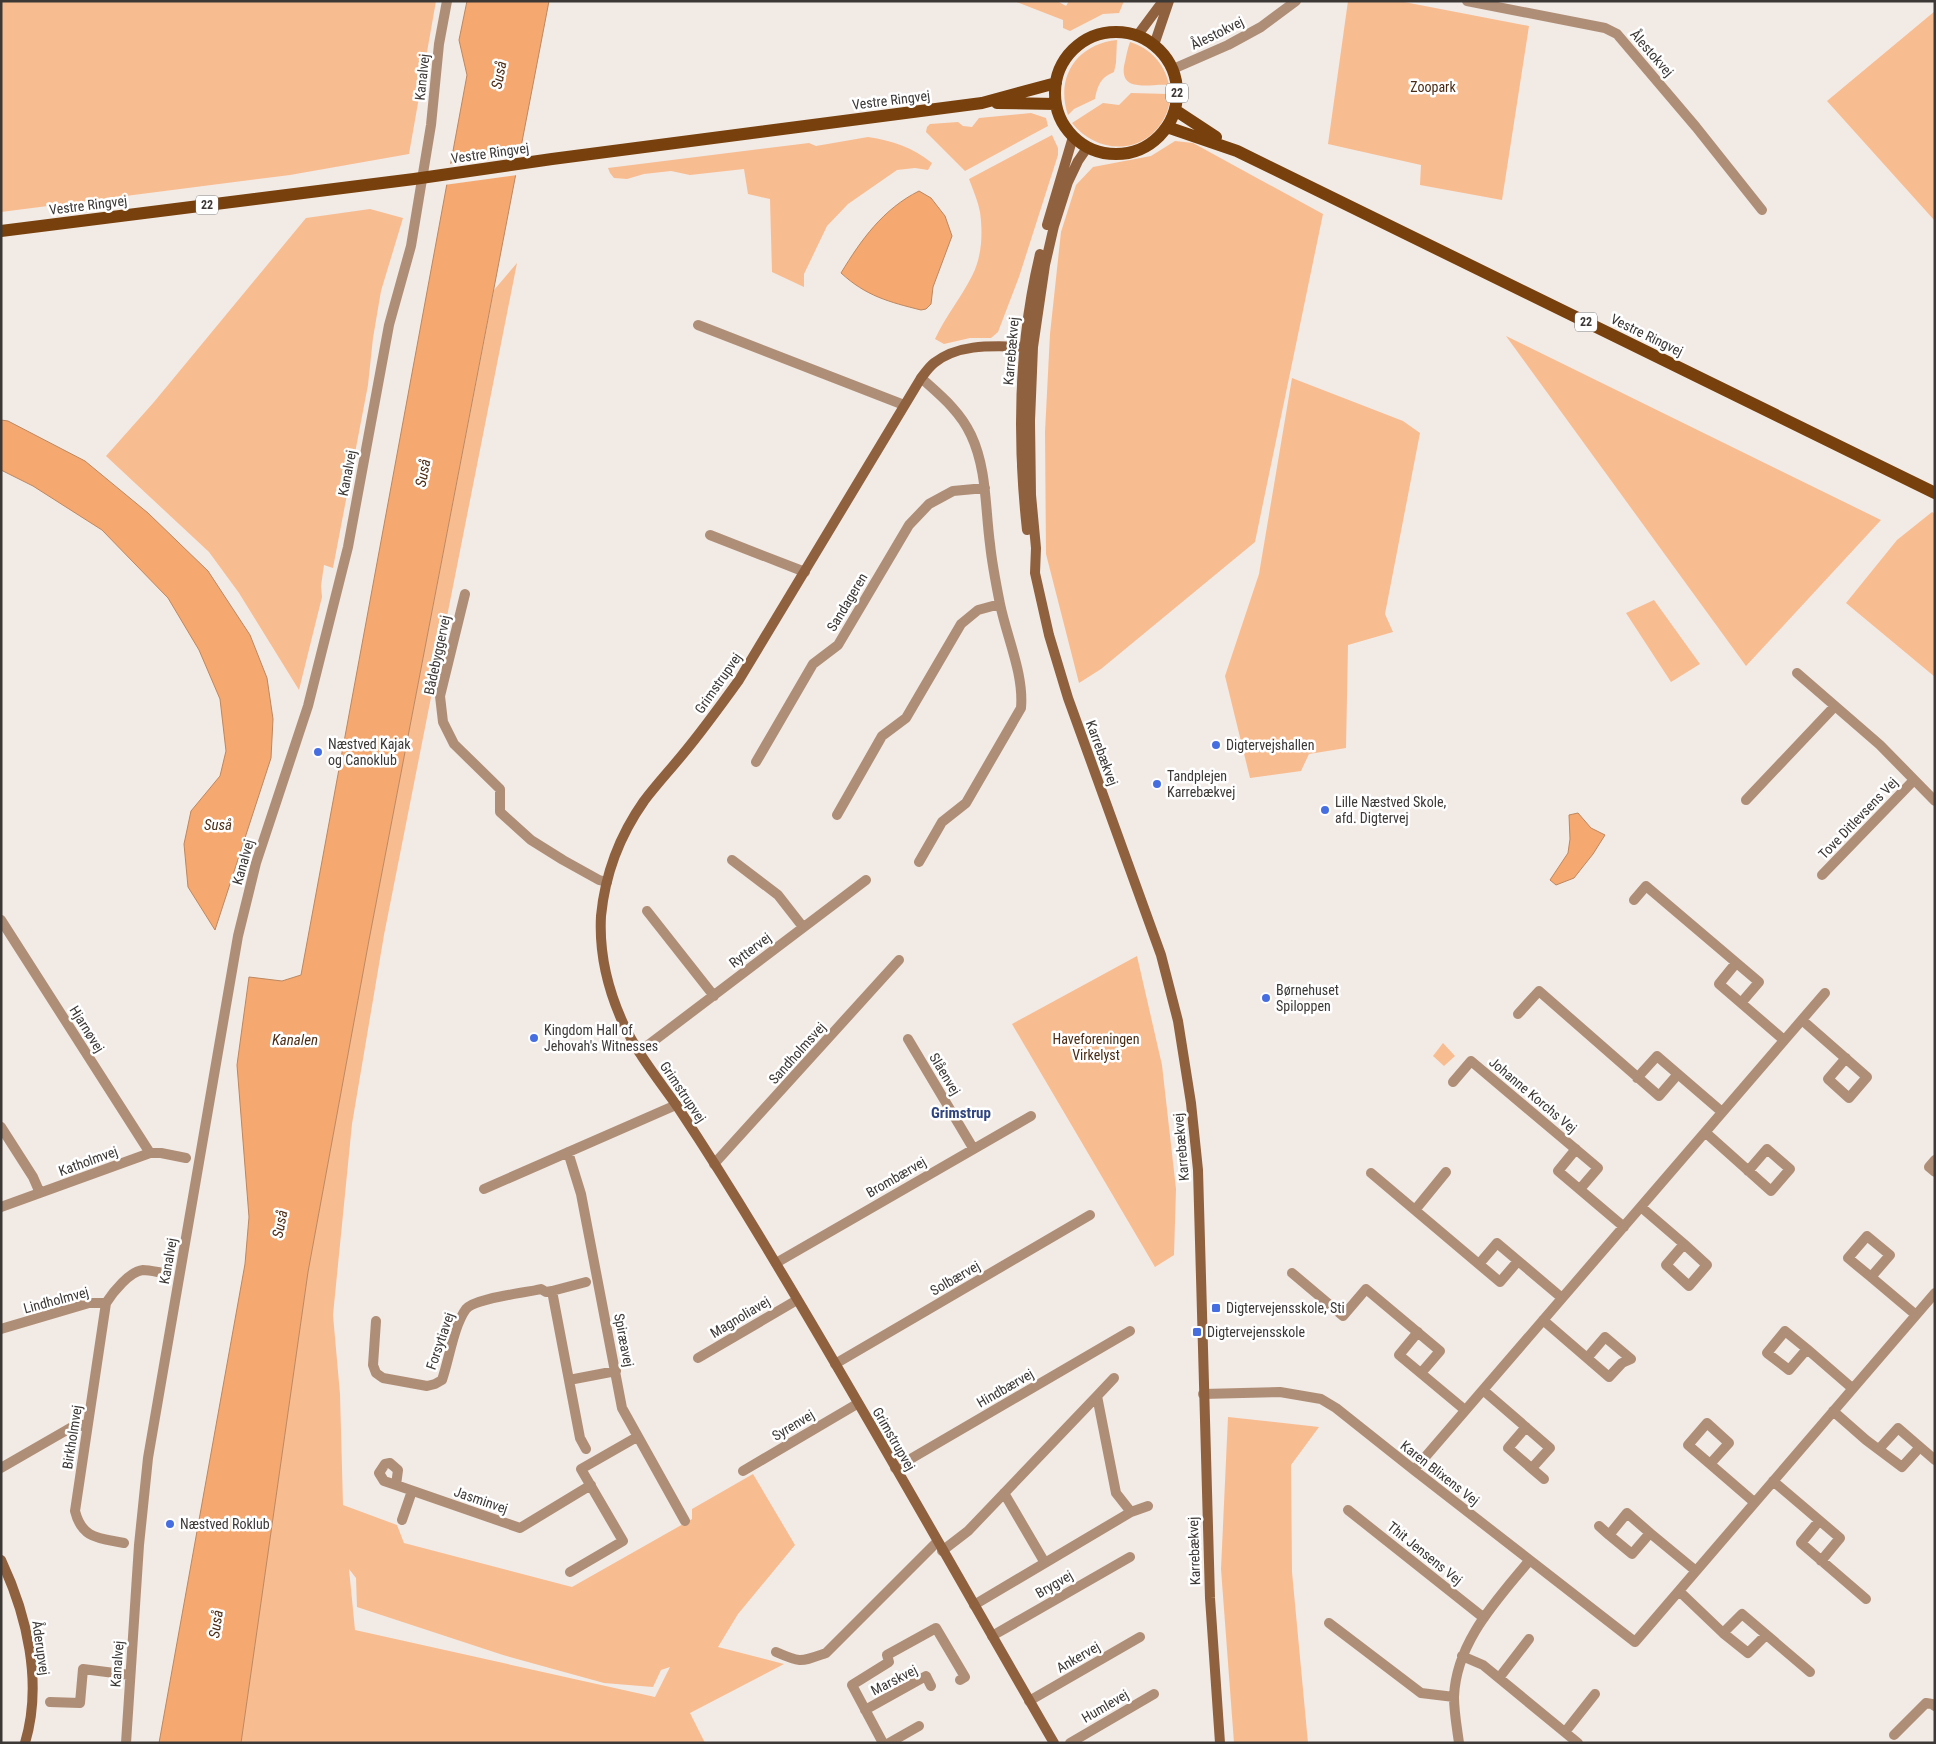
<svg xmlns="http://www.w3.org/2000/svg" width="1936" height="1744" viewBox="0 0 1936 1744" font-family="'Roboto Condensed',sans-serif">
	<rect width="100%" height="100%" fill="#f2eae5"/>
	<path fill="#f8bc91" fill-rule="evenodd" d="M 1,1 L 436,1 L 409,154 L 290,175 L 1,212 Z
		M 1014,1 L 1057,1 L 1066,6 L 1069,1 L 1124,1 L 1119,13 L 1103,14 L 1070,31 L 1063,28 L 1063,20 Z
		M 1348,1 L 1399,1 L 1529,26 L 1502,200 L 1420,185 L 1421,165 L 1328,144 Z
		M 1935,11 L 1935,221 L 1827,101 Z
		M 1117,40 L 1116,63 L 1114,72 C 1100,78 1098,85 1095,99 L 1074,109 L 1068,115 C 1055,77 1077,44 1117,40 Z
		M 1130,42 C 1150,48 1165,64 1169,85 C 1151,83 1120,94 1124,66 C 1126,58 1127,50 1130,42 Z
		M 1131,93 L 1168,94 C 1171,100 1169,106 1167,112 C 1150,155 1099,157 1072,123 L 1103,103 L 1119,105 Z
		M 1031,113 L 1046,118 L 1048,126 L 965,171 L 926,132 L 927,127 L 930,124 L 958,122 L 963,126 L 972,127 L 979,118 Z
		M 1052,135 L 1058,148 L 1058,155 L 1019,277 L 998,332 L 991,338 L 970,338 L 944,344 L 935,339 C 945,317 961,298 972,276 C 982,257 983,233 980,212 C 978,201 973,190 969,179 Z
		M 868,137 C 893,141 912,147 932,163 L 928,170 L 915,168 L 897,170 L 848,204 L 827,226 L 804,274 L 804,287 L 772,272 L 770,199 L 748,194 L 744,169 L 690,175 L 671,171 L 644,174 L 627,179 L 614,178 L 610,173 L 608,168 L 809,143 L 816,146 Z
		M 1175,141 L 1193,143 L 1323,214 L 1255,542 L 1101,669 L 1079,683 L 1046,554 L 1045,432 L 1050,334 L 1061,232 L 1076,185 L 1093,167 L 1151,156 Z
		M 370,209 L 403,218 L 381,291 L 373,338 L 368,385 L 333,568 L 324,565 L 321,586 L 322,597 L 299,690 L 239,593 L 209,552 L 106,456 L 154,402 L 306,218 Z
		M 517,263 L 384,935 L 352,1124 L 333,1315 L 340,1394 L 343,1505 L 397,1525 L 404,1543 L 572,1587 L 692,1519 L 692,1509 L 753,1474 L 795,1545 L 738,1614 L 718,1647 L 784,1664 L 690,1713 L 705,1743 L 241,1743 L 308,1272 L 369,940 L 494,290 ZM 349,1569 L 356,1578 L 357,1607 L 503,1655 L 604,1683 L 653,1687 L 661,1670 L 670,1667 L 655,1697 L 355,1630 Z
		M 1506,336 L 1881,520 L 1746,666 Z
		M 1292,378 L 1403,421 L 1420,433 L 1385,614 L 1393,632 L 1348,645 L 1346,748 L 1309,754 L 1301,771 L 1250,778 L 1225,676 L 1259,574 Z
		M 1932,512 L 1935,514 L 1935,677 L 1846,603 L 1897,540 Z
		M 1654,600 L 1700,664 L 1671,682 L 1626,613 Z
		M 1137,956 L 1162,1065 L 1176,1189 L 1174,1255 L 1155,1267 L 1012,1024 Z
		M 1443,1043 L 1455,1056 L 1444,1066 L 1433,1056 Z
		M 1228,1417 L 1319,1427 L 1291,1465 L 1292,1572 L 1308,1743 L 1234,1743 L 1221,1569 Z"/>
	<path fill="#f5a971" stroke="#bd875f" d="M 467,1 L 549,1 L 369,940 L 308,1272 L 241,1743 L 159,1743 L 245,1264 L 249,1217 L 237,1065 L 249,977 L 282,981 L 301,975 L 467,75 L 459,40 Z
		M 919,191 L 931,198 L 945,216 L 952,236 L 933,287 L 931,304 L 926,309 L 921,310 C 889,302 866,296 841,273 C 861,240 883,209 919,191 Z
		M 1,420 L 8,421 L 85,461 L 148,513 L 208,571 L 250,635 L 267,678 L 273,719 L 271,758 L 215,930 L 188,887 L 184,844 L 191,811 L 220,776 L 226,751 L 220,699 L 199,650 L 168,598 L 102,530 L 33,486 L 1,470 Z
		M 1578,813 L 1591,828 L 1605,835 L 1593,854 L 1574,878 L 1556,885 L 1550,880 L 1568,853 L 1570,839 L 1569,815 Z"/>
	<path fill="#f2eae5" d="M 522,155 L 518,175 L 444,185 L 448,164 Z"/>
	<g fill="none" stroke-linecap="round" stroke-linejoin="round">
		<path stroke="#af8e77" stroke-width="10" d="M 1467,1 L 1605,28 L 1617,34 L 1696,127 L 1762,210
			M 1173,69 L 1228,45 L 1261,27 L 1296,1
			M 698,325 L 904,405
			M 710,535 L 805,572
			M 465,594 L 440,696 L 443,722 L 454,744 L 500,789 L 500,812 L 531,840 L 563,860 L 599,880 L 607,882
			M 1797,673 L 1880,745 L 1935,801
			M 756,762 L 813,664 L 838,645 L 909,525 L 929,504 L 953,491 L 985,488
			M 1746,800 L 1835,706
			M 837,815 L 882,736 L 906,718 L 961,624 L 978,610 L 1000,604
			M 732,860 L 778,895 L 803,927
			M 919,862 L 942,822 L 966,803 L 1021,708 C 1024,674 1007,638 1000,604 C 996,584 992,564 990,544 C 985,507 987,469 971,435 C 960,411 940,395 921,378
			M 1822,875 L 1914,780
			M 1634,900 L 1646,886 L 1759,982 L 1741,1003
			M 647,911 L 714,996
			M 1,920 L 150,1153
			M 1736,963 L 1719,984 L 1784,1040
			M 1518,1014 L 1539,991 L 1659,1096 L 1678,1074
			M 1802,1020 L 1867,1077 L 1849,1098 L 1828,1079 L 1846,1058
			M 908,1039 L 973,1148
			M 639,1052 L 866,880
			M 1637,1078 L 1657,1056 L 1722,1112
			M 1453,1082 L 1471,1061 L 1598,1168 L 1580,1189
			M 1,1127 L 33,1177 L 40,1193
			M 1705,1132 L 1771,1191 L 1790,1169 L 1767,1149 L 1748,1171
			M 1576,1149 L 1558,1171 L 1624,1227
			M 568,1152 L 581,1194 L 622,1408 L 685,1521
			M 1935,1160 L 1929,1167 L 1935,1172
			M 714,1164 L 899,960
			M 1371,1173 L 1500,1282 L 1518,1261
			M 484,1189 L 676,1105
			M 1,1207 L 150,1153 L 161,1153 L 186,1158
			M 1641,1207 L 1684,1244 L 1666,1265 L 1689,1286 L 1707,1265 L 1684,1244
			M 1415,1210 L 1446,1172
			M 776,1263 L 1031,1116
			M 1479,1264 L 1497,1243 L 1562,1298
			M 1292,1273 L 1343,1316 L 1366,1289 L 1440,1351 L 1421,1373
			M 1871,1277 L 1848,1258 L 1867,1236 L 1890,1255 L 1871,1277 L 1916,1315
			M 552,1291 L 586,1282
			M 106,1303 L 75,1511 C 82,1539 99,1538 124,1543
			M 1543,1320 L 1609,1377 L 1622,1363 L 1631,1359 L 1605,1337 L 1587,1358
			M 376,1321 L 373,1365 L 376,1373 L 383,1378 L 427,1386 L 435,1384 L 442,1380 C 449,1360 454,1325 466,1309 C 475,1298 525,1293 541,1289 L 546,1292 L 552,1291 L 580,1438 L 586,1449
			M 1,1329 L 89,1303 L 106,1303 C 113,1292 130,1271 143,1270 C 149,1270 157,1272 163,1273
			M 1418,1332 L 1399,1355 L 1465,1410
			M 1807,1349 L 1785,1331 L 1767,1353 L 1789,1370 L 1807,1349 L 1852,1388
			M 698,1358 L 797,1300
			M 835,1364 L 1090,1215
			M 569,1380 L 616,1371
			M 1483,1390 L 1550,1448 L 1532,1468
			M 1203,1394 L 1280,1392 L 1321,1399 L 1336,1408 L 1414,1470 L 1635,1642 L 1935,1293
			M 1097,1396 L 1114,1378
			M 1833,1411 L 1866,1440 L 1902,1467 L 1920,1447
			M 1526,1427 L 1508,1448 L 1544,1479
			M 1879,1449 L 1898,1428 L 1935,1460
			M 1710,1464 L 1688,1445 L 1707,1423 L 1729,1443 L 1710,1464 L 1754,1502
			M 1,1468 L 72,1427 L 88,1424
			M 895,1468 L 1130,1331
			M 1414,1470 L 1825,993
			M 743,1471 L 857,1404
			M 1773,1481 L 1840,1538 L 1821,1561
			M 396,1485 L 398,1470 L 390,1463 L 385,1464 L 379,1473 L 384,1481 L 396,1485 L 520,1528 L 591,1485
			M 1004,1493 L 1045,1563
			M 1348,1510 L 1484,1618
			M 1131,1512 L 1148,1506
			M 402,1520 L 412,1491
			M 1819,1521 L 1801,1543 L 1866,1599
			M 1599,1526 L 1609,1535
			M 1650,1533 L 1627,1513 L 1609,1535 L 1632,1554 L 1650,1533 L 1696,1571
			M 942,1551 L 968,1531 L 1097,1396 L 1116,1493 L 1131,1512 L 974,1605
			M 570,1572 L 623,1541 L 581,1469 L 637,1437
			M 1679,1591 L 1723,1633 L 1748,1653 L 1766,1635
			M 1329,1623 L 1421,1693 L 1454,1697
			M 1723,1633 L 1742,1614 L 1810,1672
			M 992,1636 L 1130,1557
			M 776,1652 C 801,1663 800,1662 826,1653 L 937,1542
			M 1462,1656 L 1483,1665 L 1578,1743
			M 1499,1678 L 1529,1639
			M 1029,1701 L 1140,1637
			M 50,1702 L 80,1703 L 83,1669 L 130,1675
			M 865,1710 L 926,1676 L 931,1686
			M 1565,1732 L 1595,1694
			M 1894,1735 L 1926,1703 L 1932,1704 L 1935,1706
			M 126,1743 L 139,1545 L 148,1458 L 238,936 L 256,863 L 308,706 L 348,547 L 389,325 L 411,246 L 431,125 L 439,44 L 447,1
			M 883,1743 L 852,1685 L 889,1662 L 887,1655 L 936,1628 L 965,1677 L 960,1680
			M 889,1743 L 919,1726
			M 1070,1743 L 1154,1694
			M 1459,1743 C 1457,1728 1454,1712 1454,1697 C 1456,1642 1497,1600 1529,1561"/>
		<path stroke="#90613e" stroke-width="10" d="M 1137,36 L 1163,1
			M 1154,45 L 1169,1
			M 1087,148 L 1078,161 L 1068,182 L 1054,226 L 1045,265 L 1033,347 L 1030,421 L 1031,495 L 1036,548 L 1035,573 L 1049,635 L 1068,698 L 1161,955 L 1178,1021 L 1191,1103 L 1198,1170 L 1210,1598 L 1220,1743
			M 1047,225 L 1073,137
			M 1033,347 C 1001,347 962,341 934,363 C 929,367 925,373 921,378 L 739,680 C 721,705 703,730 683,754 C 670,770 656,785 644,801 C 620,835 605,875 601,916 C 599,953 608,990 623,1023 C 637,1053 658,1079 677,1106 C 711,1157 744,1210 775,1262 C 871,1421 961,1583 1054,1743
			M 1027,530 C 1017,438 1018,345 1040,254
			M 1,1560 C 27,1615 43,1683 25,1743"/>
		<path stroke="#78400d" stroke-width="12" d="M1055 93a61 61 0 1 1 122 0a61 61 0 1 1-122 0Z
			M 997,103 L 1056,104
			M 1175,110 L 1216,137
			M 1167,127 L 1237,151 L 1935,493
			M 1,231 L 414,179 L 552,159 L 982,103 L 1056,83"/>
	</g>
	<g fill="#476ee1" stroke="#fff" stroke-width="2">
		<circle cx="1216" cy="745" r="5"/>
		<circle cx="318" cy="752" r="5"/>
		<circle cx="1157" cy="784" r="5"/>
		<circle cx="1325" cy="810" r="5"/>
		<circle cx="1266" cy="998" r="5"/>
		<circle cx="534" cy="1038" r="5"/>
		<rect x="1211" y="1303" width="10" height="10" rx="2.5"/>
		<rect x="1192" y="1327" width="10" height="10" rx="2.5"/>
		<circle cx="170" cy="1524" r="5"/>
	</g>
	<g text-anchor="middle" stroke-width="5" stroke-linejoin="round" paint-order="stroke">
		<g fill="#fff" stroke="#767472" stroke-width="1">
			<rect x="1166" y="83.5" width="22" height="19" rx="4"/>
			<rect x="196" y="195.5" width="22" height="19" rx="4"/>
			<rect x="1575" y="312.5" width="22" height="19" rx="4"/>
		</g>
		<g font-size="12" font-weight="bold" fill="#3b3836">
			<text x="1177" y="97">22</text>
			<text x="207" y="209">22</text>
			<text x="1586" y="326">22</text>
		</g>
		<g font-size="14" fill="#3b3836" stroke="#fff">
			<text transform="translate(1217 33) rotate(-26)" y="5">Ålestokvej</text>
			<text transform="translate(1652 53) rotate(49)" y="5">Ålestokvej</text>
			<text transform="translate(422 77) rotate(-84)" y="5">Kanalvej</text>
			<text transform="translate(891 100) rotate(-7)" y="5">Vestre Ringvej</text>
			<text transform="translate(490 153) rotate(-8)" y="5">Vestre Ringvej</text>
			<text transform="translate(88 205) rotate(-7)" y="5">Vestre Ringvej</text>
			<text transform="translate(1647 335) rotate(26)" y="5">Vestre Ringvej</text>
			<text transform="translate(1011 351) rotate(-85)" y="5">Karrebækvej</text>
			<text transform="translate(347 473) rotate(-79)" y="5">Kanalvej</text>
			<text transform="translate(847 602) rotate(-59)" y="5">Sandageren</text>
			<text transform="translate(437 655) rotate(-78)" y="5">Bådebyggervej</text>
			<text transform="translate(718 683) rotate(-55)" y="5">Grimstrupvej</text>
			<text transform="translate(1102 753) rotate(70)" y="5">Karrebækvej</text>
			<text transform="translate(1858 818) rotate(-46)" y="5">Tove Ditlevsens Vej</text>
			<text transform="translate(243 862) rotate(-74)" y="5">Kanalvej</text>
			<text transform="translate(750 950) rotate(-37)" y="5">Ryttervej</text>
			<text transform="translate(87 1029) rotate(58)" y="5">Hjarnøvej</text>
			<text transform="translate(797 1053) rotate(-48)" y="5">Sandholmsvej</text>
			<text transform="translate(945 1074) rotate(59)" y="5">Slåenvej</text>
			<text transform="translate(683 1092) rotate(56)" y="5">Grimstrupvej</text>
			<text transform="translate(1533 1095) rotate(40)" y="5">Johanne Korchs Vej</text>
			<text transform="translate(1181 1147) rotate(-95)" y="5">Karrebækvej</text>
			<text transform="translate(88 1161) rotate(-20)" y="5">Katholmvej</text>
			<text transform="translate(896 1177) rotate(-30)" y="5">Brombærvej</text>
			<text transform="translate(168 1261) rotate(-80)" y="5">Kanalvej</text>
			<text transform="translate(955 1278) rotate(-30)" y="5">Solbærvej</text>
			<text transform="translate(56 1300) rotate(-15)" y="5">Lindholmvej</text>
			<text transform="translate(740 1317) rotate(-31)" y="5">Magnoliavej</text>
			<text transform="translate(624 1340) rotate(79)" y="5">Spiræavej</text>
			<text transform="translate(440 1341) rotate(-71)" y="5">Forsytiavej</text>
			<text transform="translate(1005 1388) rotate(-30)" y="5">Hindbærvej</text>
			<text transform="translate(793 1425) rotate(-31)" y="5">Syrenvej</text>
			<text transform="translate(72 1437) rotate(-81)" y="5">Birkholmvej</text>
			<text transform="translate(894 1439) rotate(60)" y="5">Grimstrupvej</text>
			<text transform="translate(1440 1473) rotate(38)" y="5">Karen Blixens Vej</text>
			<text transform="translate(481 1500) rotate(19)" y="5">Jasminvej</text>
			<text transform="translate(1194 1551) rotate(-92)" y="5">Karrebækvej</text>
			<text transform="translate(1425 1553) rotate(39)" y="5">Thit Jensens Vej</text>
			<text transform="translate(1054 1584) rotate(-30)" y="5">Brygvej</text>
			<text transform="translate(41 1648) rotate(82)" y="5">Åderupvej</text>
			<text transform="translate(1078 1657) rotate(-30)" y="5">Ankervej</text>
			<text transform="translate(117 1664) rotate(-86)" y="5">Kanalvej</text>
			<text transform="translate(894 1680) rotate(-27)" y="5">Marskvej</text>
			<text transform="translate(1105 1706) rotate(-30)" y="5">Humlevej</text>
		</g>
		<g font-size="14" fill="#4a2b13" stroke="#fff">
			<text x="1433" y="92">Zoopark</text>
			<text x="1096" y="1044">Haveforeningen<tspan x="1096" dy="16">Virkelyst</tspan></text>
		</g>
		<g font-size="14" fill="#3b3836" stroke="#fff" text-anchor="start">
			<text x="328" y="749">Næstved Kajak<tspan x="328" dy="16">og Canoklub</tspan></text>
			<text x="1226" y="750">Digtervejshallen</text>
			<text x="1167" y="781">Tandplejen<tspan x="1167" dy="16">Karrebækvej</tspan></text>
			<text x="1335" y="807">Lille Næstved Skole,<tspan x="1335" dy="16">afd. Digtervej</tspan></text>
			<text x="1276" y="995">Børnehuset<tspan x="1276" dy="16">Spiloppen</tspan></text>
			<text x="544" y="1035">Kingdom Hall of<tspan x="544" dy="16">Jehovah's Witnesses</tspan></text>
			<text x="1226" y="1313">Digtervejensskole, Sti</text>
			<text x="1207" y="1337">Digtervejensskole</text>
			<text x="180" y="1529">Næstved Roklub</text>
		</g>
		<g font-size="15" font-style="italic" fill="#4d2e16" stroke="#fff">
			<text transform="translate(499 75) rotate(-79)" y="5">Suså</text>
			<text transform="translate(423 473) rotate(-79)" y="5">Suså</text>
			<text x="218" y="830">Suså</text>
			<text x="295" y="1045">Kanalen</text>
			<text transform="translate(280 1224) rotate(-79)" y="5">Suså</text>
			<text transform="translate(216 1624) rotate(-82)" y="5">Suså</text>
		</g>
		<g font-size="15" font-weight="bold" fill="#30457f" stroke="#fff">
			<text x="961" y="1118">Grimstrup</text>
		</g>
	</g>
	<rect width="1936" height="1744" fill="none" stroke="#3b3836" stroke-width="5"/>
</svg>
